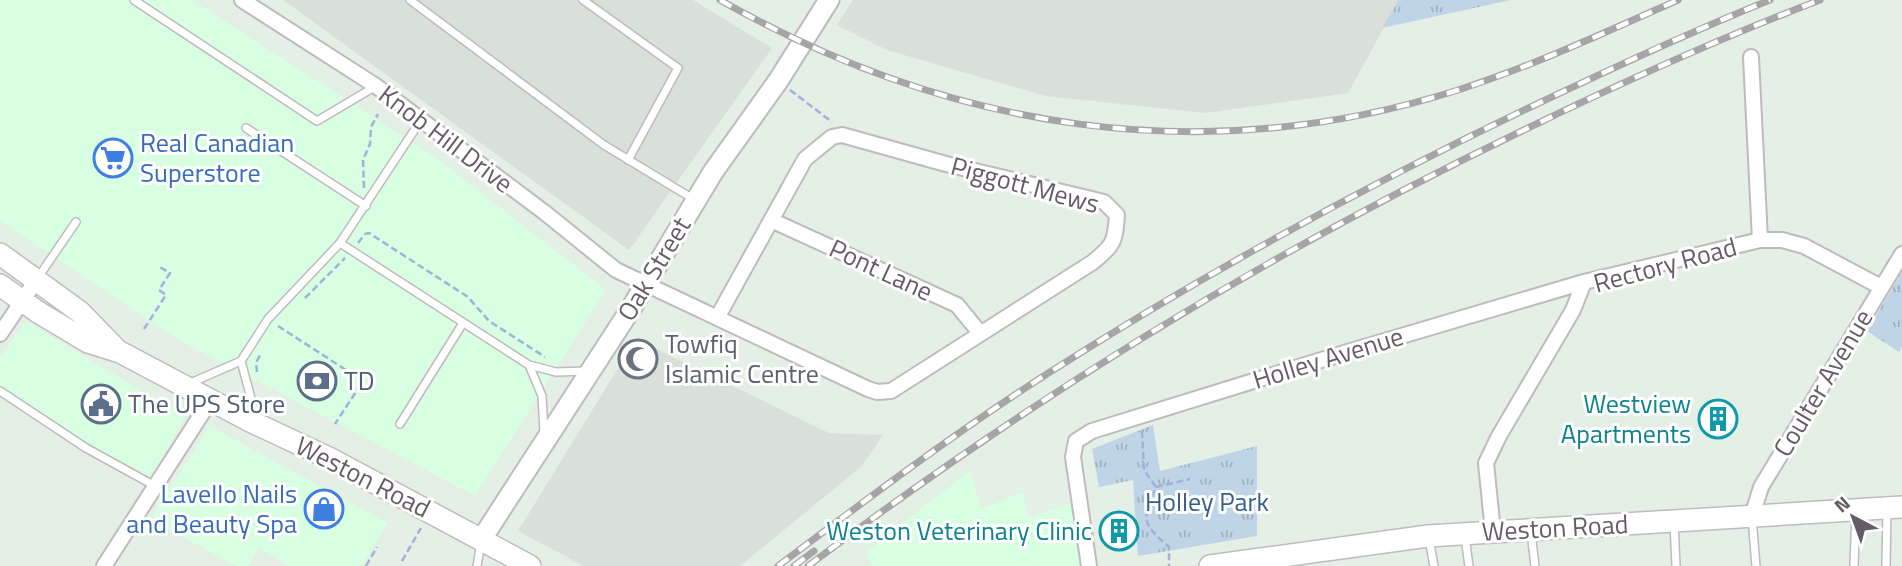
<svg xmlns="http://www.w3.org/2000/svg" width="1902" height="566" viewBox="0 0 1902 566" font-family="'Titillium Web',sans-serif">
	<defs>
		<pattern id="park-tufts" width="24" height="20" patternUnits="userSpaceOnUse" patternTransform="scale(1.75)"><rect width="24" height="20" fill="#bfd5e7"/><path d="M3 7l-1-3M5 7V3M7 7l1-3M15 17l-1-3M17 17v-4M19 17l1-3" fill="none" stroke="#9fb0bf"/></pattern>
	</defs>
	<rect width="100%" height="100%" fill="#e4efe6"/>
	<path fill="#d8ffe1" d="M 0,0 L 192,0 L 435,157 L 606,290 L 475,496 L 177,339 L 0,221 Z
		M 26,321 L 185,417 L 148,482 L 0,390 L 0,357 Z
		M 210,426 L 388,523 L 361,566 L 288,566 L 260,548 L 248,566 L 236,566 L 150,519 Z
		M 970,471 L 981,509 L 1023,492 L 1028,518 L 1072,503 L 1081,566 L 871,566 L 867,551 Z"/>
	<path fill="#d8e0d9" d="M 283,0 L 693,0 L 772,48 L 629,250 Z
		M 853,0 L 1399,0 L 1348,93 L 1205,113 L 1046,96 L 887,50 L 837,25 Z
		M 636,339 L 829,433 L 883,435 L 862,466 L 740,566 L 584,566 L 518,531 Z"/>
	<path fill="url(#park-tufts)" d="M 1399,0 L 1511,0 L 1382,28 Z
		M 1902,272 L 1902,346 L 1899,352 L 1867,331 Z
		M 1153,425 L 1160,471 L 1257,446 L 1257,536 L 1138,556 L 1133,480 L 1099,487 L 1092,449 Z"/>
	<path fill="#bfd5e7" d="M 1209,486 L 1214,520 L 1196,522 L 1191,489 Z"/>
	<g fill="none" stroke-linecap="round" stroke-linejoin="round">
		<defs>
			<path id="service" d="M 134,0 L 317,121 L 376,86
				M 410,0 L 604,145 L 695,200
				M 583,0 L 678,68 L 628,160
				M 246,128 L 366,206
				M 340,243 L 529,365 L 556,372 L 585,371
				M 37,279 L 76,222
				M 241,361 L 257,421
				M 529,365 L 542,396 L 544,431
				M 188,384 L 241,361 L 268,319 L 340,243 L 421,120
				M 0,391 L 86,448 L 155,486
				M 400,424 L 463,323
				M 1752,518 L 1756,566
				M 1674,522 L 1676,566
				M 1531,532 L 1535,566
				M 1465,537 L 1469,566
				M 1429,539 L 1434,566
				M 477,566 L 481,543
				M 1854,566 L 1856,511
				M 1886,566 L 1887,509"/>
			<path id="minor" d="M 242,0 L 376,86 L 544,212 L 616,270 L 868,389 L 877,392 L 891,391 L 1093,262 C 1114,245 1115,242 1117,215 L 1104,202 L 946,164 L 842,135 L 832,137 L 805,159 L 717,318
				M 1751,57 L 1760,240
				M 771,220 L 957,305 L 980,333
				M 0,334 L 37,279
				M 1752,516 L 1761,487 L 1902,254
				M 1493,532 L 1486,463 L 1499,436 L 1573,310 L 1584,282 L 1760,240 L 1782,240 L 1804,246 L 1881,287
				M 104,566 L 210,401
				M 1089,566 L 1073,457 L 1076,441 L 1092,431 L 1344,353 L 1584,282"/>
			<path id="tertiary" d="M 481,540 L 632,307 L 713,172 L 778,81 L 829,0"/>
			<path id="secondary" d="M 0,254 L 80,312 L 117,350
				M 0,285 L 38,312 L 88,342 L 120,352 L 250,421 L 329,458 L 530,566
				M 1210,566 L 1428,536 L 1902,507"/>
		</defs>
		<use href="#service" stroke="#c0b9bf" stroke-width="10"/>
		<use href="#minor" stroke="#c0b9bf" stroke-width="18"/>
		<use href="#tertiary" stroke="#c0b9bf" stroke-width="23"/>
		<use href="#secondary" stroke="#c2b9c2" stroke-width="24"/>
		<path stroke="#a2b1da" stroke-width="2.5" stroke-dasharray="7 3.5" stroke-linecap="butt" d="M 790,90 L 832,122
			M 364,188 L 363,160 L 370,144 L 371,127 L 378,114
			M 358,243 L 365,234 L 369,233 L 468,297 L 489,321 L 545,357
			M 305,298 L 345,258
			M 278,326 L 363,381 L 335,424
			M 144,329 L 166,295 L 159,290 L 170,273 L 158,266
			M 257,372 L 256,363 L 260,355
			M 1142,431 L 1144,470 L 1156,487 C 1142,520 1141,523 1169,547 L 1169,566
			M 1156,487 L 1190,479
			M 402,561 L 421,528
			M 366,566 L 377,547"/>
		<use href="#service" stroke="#fff" stroke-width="7"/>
		<use href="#minor" stroke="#fff" stroke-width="14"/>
		<use href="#tertiary" stroke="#fff" stroke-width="19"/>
		<use href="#secondary" stroke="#fff" stroke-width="21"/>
		<defs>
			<path id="rail" d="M 720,0 C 950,130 1203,171 1458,90 C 1533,66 1606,32 1678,0
				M 778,566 C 867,499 956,432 1050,372 C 1207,272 1371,183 1539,103 C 1615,67 1692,31 1770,0
				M 794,566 L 814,551
				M 808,566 C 1034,396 1271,251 1526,129 C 1623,82 1720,38 1820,0"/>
		</defs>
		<use href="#rail" stroke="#a7a4a7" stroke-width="7"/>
		<use href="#rail" stroke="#fff" stroke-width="4.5" stroke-dasharray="13" stroke-linecap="butt"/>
	</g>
	<defs>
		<symbol id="supermarket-ring" viewBox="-11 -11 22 22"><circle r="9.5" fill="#fff" stroke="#3f7fe0" stroke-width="1.5"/><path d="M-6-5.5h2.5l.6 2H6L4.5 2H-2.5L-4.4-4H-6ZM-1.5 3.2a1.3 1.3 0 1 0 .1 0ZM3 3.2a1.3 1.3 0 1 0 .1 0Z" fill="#3f7fe0"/></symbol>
		<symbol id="mosque-ring" viewBox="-11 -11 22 22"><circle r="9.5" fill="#fff" stroke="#6b7280" stroke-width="1.5"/><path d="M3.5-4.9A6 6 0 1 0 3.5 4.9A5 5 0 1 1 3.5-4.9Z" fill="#6b7280"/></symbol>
		<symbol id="bank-ring" viewBox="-11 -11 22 22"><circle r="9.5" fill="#fff" stroke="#5c6f8a" stroke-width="1.5"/><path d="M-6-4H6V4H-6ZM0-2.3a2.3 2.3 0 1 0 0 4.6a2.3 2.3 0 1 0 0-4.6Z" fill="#5c6f8a"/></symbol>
		<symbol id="civic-ring" viewBox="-11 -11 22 22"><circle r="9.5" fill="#fff" stroke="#5c6f8a" stroke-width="1.5"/><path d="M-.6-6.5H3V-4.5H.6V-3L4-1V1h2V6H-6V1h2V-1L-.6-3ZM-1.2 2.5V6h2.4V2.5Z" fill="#5c6f8a"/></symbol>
		<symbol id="building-ring" viewBox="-11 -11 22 22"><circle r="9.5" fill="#fff" stroke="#0f9aa8" stroke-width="1.5"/><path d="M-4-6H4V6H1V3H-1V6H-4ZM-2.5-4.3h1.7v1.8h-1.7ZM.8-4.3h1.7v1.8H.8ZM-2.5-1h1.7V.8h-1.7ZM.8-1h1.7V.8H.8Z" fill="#0f9aa8"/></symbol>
		<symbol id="shop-ring" viewBox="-11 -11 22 22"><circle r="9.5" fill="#fff" stroke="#3f7fe0" stroke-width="1.5"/><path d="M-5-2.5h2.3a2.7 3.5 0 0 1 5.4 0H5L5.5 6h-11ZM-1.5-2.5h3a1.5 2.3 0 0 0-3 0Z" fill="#3f7fe0"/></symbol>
	</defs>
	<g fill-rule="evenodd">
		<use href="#supermarket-ring" x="91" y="136" width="44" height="44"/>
		<use href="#mosque-ring" x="616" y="337" width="44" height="44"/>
		<use href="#bank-ring" x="295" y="359" width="44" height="44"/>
		<use href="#civic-ring" x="79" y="382" width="44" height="44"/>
		<use href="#building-ring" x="1696" y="397" width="44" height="44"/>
		<use href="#shop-ring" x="302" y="487" width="44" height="44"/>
		<use href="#building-ring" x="1097" y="509" width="44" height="44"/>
	</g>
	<g text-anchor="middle" stroke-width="6" stroke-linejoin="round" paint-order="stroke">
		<g font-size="26" fill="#655c65" stroke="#fff">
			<text transform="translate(446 139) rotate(37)" y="9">Knob Hill Drive</text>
			<text transform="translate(1025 185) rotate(15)" y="9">Piggott Mews</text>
			<text transform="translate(1665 265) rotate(-15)" y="9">Rectory Road</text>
			<text transform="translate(654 269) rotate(-59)" y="9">Oak Street</text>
			<text transform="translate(881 270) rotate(25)" y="9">Pont Lane</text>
			<text transform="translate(1328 358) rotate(-17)" y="9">Holley Avenue</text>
			<text transform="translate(1823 383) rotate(-59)" y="9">Coulter Avenue</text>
			<text transform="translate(363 477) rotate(27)" y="9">Weston Road</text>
			<text transform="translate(1555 528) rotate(-3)" y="9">Weston Road</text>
		</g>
		<g font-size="26" fill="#366cbe" stroke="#fff" text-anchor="start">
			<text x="140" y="152">Real Canadian<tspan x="140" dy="30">Superstore</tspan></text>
			<text x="297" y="503" text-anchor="end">Lavello Nails<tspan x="297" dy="30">and Beauty Spa</tspan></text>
		</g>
		<g font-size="26" fill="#5b616d" stroke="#fff" text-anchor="start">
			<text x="665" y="353">Towfiq<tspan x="665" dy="30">Islamic Centre</tspan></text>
		</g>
		<g font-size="26" fill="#4e5e75" stroke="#fff" text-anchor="start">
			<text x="344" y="390">TD</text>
			<text x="128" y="413">The UPS Store</text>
		</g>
		<g font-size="26" fill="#0d838f" stroke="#fff" text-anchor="end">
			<text x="1691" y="413">Westview<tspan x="1691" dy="30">Apartments</tspan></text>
			<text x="1092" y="540">Weston Veterinary Clinic</text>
		</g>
		<g font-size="26" fill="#345f8c" stroke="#fff">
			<text x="1207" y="511">Holley Park</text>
		</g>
	</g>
	<g transform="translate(1853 517) rotate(319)" stroke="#ffffff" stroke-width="5" paint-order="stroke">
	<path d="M0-5L12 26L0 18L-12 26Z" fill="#655c65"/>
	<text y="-10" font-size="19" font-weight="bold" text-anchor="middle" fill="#655c65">N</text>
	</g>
</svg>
